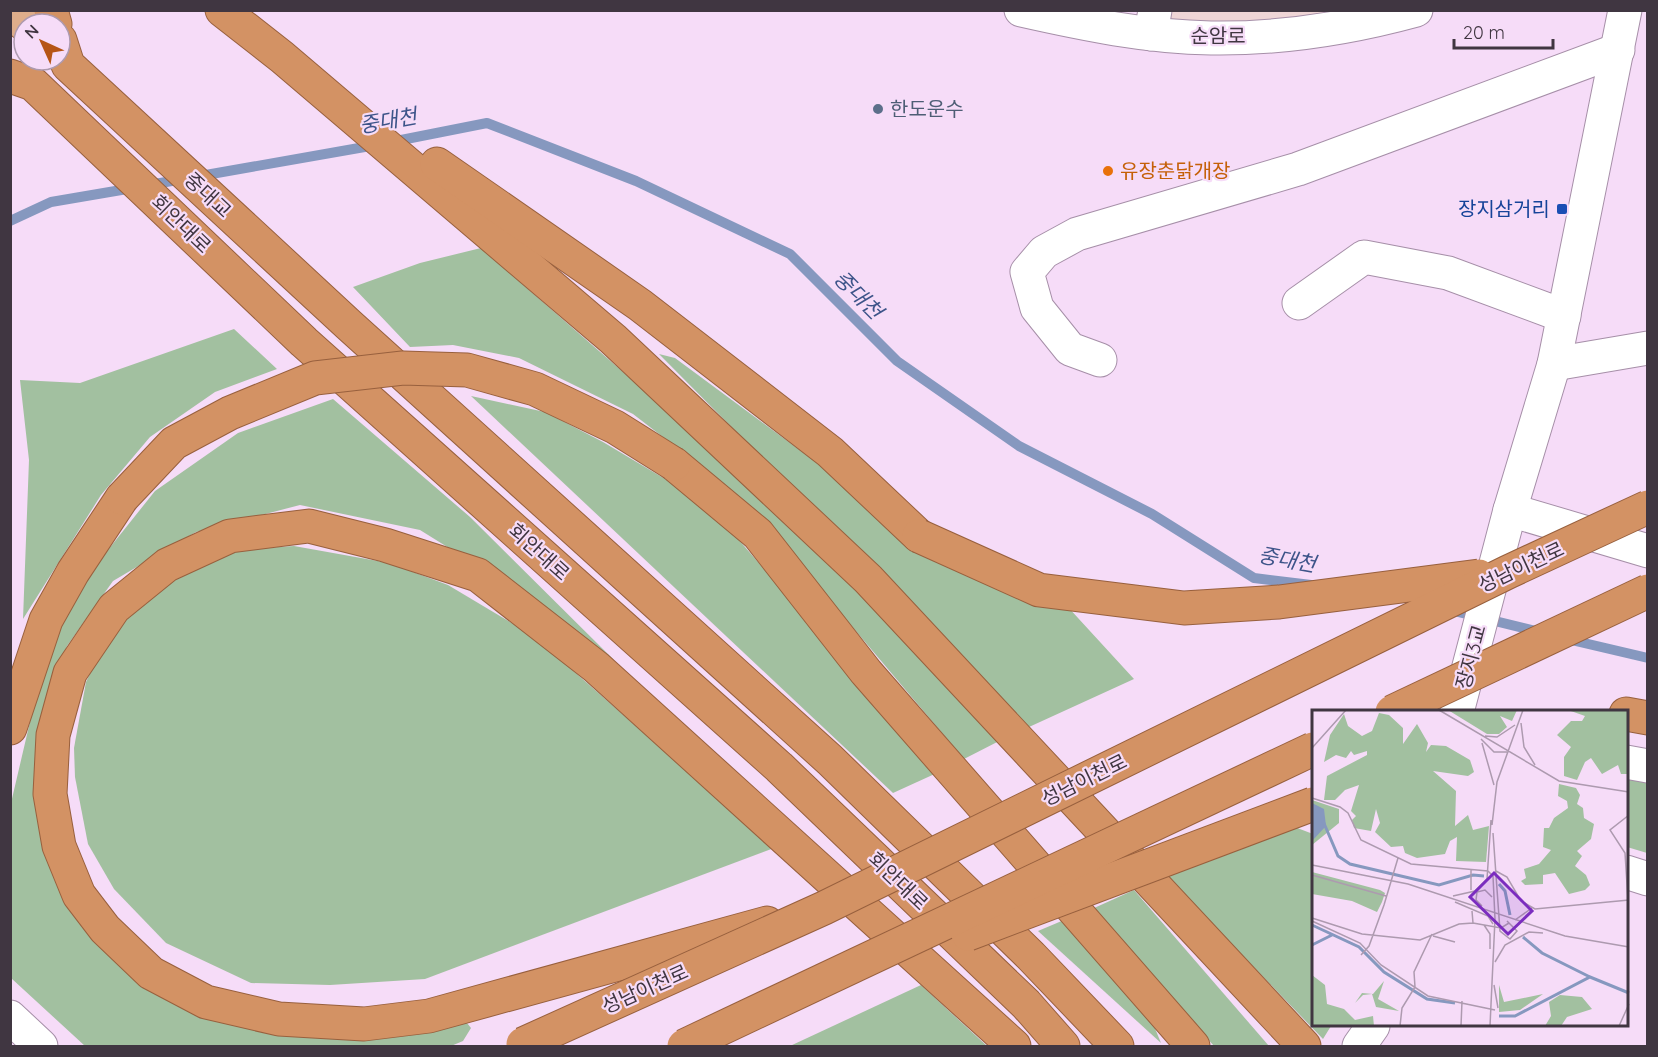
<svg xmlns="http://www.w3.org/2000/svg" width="1658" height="1057" font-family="Quicksand,'Noto Sans KR',sans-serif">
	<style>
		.commercial { fill: #efd5d6 }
		.green { fill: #a2c0a0 }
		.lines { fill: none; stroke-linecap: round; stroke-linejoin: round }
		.stream { stroke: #8698bf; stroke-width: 10 }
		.minor-casing { stroke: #a68fa8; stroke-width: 35 }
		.tertiary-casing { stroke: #a68fa8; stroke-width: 35 }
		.primary-casing { stroke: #98603e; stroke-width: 35 }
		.trunk-casing { stroke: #98603e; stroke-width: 35 }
		.minor { stroke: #fff; stroke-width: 33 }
		.tertiary { stroke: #fff; stroke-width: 33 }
		.primary { stroke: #dead8b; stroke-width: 33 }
		.trunk { stroke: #d39264; stroke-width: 33 }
		.trunk-bridge-casing { stroke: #98603e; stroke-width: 35; stroke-linecap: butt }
		.trunk-bridge { stroke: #d39264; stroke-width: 33 }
		.service-dot { fill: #5c6f8a; stroke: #f6dcf8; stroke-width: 2 }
		.food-dot { fill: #e8710a; stroke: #f6dcf8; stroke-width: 2 }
		.transit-dot { fill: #1a4fb4; stroke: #f6dcf8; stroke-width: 2 }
		.labels { text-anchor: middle; stroke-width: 4.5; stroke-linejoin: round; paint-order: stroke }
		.street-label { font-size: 20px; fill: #403641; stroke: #f6dcf8 }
		.service-label { font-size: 20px; fill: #4e5e75; stroke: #f6dcf8; text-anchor: start }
		.food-label { font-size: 20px; fill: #c56008; stroke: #f6dcf8; text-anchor: start }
		.transit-label { font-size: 20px; fill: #164399; stroke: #f6dcf8; text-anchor: end }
		.water-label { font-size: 21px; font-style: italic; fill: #3d5489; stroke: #f6dcf8 }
		.inset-river { fill: none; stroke: #8698bf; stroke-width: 3 }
		.inset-road { fill: none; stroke: #ad9aaf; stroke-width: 1.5 }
		.view { fill: #7b2cbf; fill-opacity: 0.15; stroke: #7b2cbf; stroke-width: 3 }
		.inset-edge { fill: none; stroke: #403641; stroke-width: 3 }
	</style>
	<rect width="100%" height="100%" fill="#f6dcf8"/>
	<path class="commercial" d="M 1155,11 L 1416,11 L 1151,34 Z"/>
	<g class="green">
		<path d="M 481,248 L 686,427 L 904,633 L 1005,738 L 964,759 L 811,578 L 698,464 L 633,414 L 519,358 L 453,345 L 410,347 L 353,287 L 420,263 Z"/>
		<path d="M 234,329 L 277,369 L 215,392 L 150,437 L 101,495 L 23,619 L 29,460 L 20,380 L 80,383 Z"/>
		<path d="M 659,354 L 675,358 L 919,538 L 1056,594 L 1134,679 L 1029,727 Z"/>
		<path d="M 471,396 L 545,412 L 603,442 L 692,495 L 732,532 L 939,772 L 893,793 Z"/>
		<path d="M 333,399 L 470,517 L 615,661 L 531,599 L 420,530 L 300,505 L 196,532 L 113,581 L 67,646 L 43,725 L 77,915 L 206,1015 L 463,1018 L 471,1028 L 463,1041 L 451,1046 L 85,1046 L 11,978 L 11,803 L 40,679 L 76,590 L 155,491 L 238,433 Z"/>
		<path d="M 294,546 L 389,563 L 448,585 L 535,637 L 774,848 L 425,979 L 330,985 L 251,983 L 166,943 L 114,889 L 88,844 L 75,777 L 74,748 L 86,682 L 108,636 L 158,590 L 227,550 Z"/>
		<path d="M 1626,776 L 1647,783 L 1647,853 L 1627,847 Z"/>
		<path d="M 1292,826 L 1313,834 L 1313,1026 L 1331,1026 L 1323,1039 L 1166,876 Z"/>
		<path d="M 1134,890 L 1269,1046 L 1214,1046 L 1092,909 Z"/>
		<path d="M 1064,920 L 1154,1026 L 1161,1043 L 1038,931 Z"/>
		<path d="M 921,985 L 987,1046 L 790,1046 Z"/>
	</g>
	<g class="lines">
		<g class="stream">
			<path d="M 391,142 L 487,123 L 636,181 L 790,254 L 897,361 L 1019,446 L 1152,514 L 1254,578 L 1311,585"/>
			<path d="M 149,185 L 376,145"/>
			<path d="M 10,221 L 51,202 L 133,188"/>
			<path d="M 1450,610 L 1540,632"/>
			<path d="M 1567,639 L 1648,658"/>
		</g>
		<g class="minor-casing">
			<g id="minor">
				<path d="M 1151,34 L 1155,10"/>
				<path d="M 1299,303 L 1364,257 L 1448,273 L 1564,316"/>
				<path d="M 1100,360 L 1070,349 L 1037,308 L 1027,272 L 1044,252 L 1077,234 L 1298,169 L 1618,50"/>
				<path d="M 1554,364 L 1648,348"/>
				<path d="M 1510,510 L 1648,551"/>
				<path d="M 1626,762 L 1648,766"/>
				<path d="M 1626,872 L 1648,879"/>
			</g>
		</g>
		<g class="tertiary-casing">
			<g id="tertiary">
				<path d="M 1021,10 C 1083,24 1147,37 1211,38 C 1280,39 1350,28 1416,10"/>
				<path d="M 1457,712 L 1510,510 L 1554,364 L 1625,10"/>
				<path d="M 10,1017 L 41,1046"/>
				<path d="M 1359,1046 L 1373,1026"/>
			</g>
		</g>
		<g class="primary-casing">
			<path id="primary" d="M 10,11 L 24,24"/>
		</g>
		<g class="trunk-casing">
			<g id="trunk">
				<path d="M 51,10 L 55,24"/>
				<path d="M 222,10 L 282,57 L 613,339 L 868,579 L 1304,1046"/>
				<path d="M 60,40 L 68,65 L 349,325 L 830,760 L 1031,956 L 1117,1046"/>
				<path d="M 10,76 L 33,84 L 304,342 L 779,767 L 1026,1004 L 1063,1046"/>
				<path d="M 437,164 L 640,305 L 830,452 L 919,536"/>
				<path d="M 674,464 L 758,534 L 866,672 L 1193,1046"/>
				<path d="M 1626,714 L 1648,718"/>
				<path d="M 10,728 L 46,620 L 73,572 L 122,498"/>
				<path d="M 767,923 L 429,1016 L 364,1024 L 279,1019 L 206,1002 L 151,973 L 105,929 L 79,895 L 59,846 L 50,794 L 53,735 L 70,673 L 114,608 L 167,565 L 230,536 L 309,526 L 385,545 L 478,575 L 596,667 L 1014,1046"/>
			</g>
		</g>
		<use href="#minor" class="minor"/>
		<use href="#tertiary" class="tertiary"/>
		<use href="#primary" class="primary"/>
		<use href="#trunk" class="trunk"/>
		<g class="trunk-bridge-casing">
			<g id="trunk-bridge">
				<path d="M 122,498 L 174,443 L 230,413 L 315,378 L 403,368 L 467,370 L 535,389 L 615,427 L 674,464"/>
				<path d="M 919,536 L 1039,590 L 1184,608 L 1279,602 L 1479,576"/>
				<path d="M 1392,712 L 1648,591"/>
				<path d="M 968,934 L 1313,804"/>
				<path d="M 523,1044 L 824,908 L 1508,572 L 1648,507"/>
				<path d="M 684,1046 L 1313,749"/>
			</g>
		</g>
		<use href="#trunk-bridge" class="trunk-bridge"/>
	</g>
	<circle class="service-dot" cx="878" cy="109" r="6"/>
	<circle class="food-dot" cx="1108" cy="171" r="6"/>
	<rect class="transit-dot" x="1556" y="203" width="12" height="12" rx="3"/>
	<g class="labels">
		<g class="street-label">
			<text x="1218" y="43">순암로</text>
			<text transform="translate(208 195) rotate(43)" y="7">중대교</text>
			<text transform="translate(181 224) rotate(44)" y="7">회안대로</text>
			<text transform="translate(539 552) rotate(42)" y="7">회안대로</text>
			<text transform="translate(1521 567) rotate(-25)" y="7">성남이천로</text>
			<text transform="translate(1471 657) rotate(-75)" y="7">장지3교</text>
			<text transform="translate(1084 780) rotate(-26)" y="7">성남이천로</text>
			<text transform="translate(898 881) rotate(44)" y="7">회안대로</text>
			<text transform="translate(645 989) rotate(-24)" y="7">성남이천로</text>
		</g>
		<g class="service-label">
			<text x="890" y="116">한도운수</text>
		</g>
		<g class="food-label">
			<text x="1120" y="178">유장춘닭개장</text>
		</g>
		<g class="transit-label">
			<text x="1550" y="216">장지삼거리</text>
		</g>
		<g class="water-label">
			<text transform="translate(388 121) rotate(-10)" y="7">중대천</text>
			<text transform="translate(858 295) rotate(45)" y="7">중대천</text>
			<text transform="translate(1287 560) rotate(10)" y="7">중대천</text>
		</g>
	</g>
	<g transform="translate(1312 710)">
		<rect width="316" height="316" fill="#f6dcf8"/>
		<path d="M 136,0 L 205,0 L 200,11 L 188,6 L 195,17 L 187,24 L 175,24 ZM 256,0 L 316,0 L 316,64 L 309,64 L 306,55 L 290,64 L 279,48 L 273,52 L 265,70 L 252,66 L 252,47 L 259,37 L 245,25 L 259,11 L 270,11 L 273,6 ZM 67,3 L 77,5 L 91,18 L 91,34 L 105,14 L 116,33 L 114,42 L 119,35 L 134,36 L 158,50 L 162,62 L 156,66 L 121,61 L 144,81 L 143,116 L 156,105 L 161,120 L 177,116 L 174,152 L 144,151 L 145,127 L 138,131 L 133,144 L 105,148 L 93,143 L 91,136 L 79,137 L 63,122 L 68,113 L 64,99 L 59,121 L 42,118 L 40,110 L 44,106 L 39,101 L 47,75 L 33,80 L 23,90 L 12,90 L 15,66 L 55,45 L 55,41 L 42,45 L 39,41 L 34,48 L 24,45 L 12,52 L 18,25 L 32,4 L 36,16 L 50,26 L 60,21 ZM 247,74 L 264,78 L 268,85 L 265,94 L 271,98 L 272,108 L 282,114 L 279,129 L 265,141 L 270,146 L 263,156 L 274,165 L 278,175 L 273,180 L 257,184 L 243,163 L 231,165 L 231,174 L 213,175 L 209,171 L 214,168 L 212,159 L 227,154 L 239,140 L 231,137 L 232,118 L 237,118 L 242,108 L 256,98 L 255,91 L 246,86 ZM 0,90 L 27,99 L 27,113 L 0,135 ZM 0,162 L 68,180 L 73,183 L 70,192 L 65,202 L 40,191 L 0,184 ZM 0,265 L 13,275 L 15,294 L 32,299 L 43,310 L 61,306 L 62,316 L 0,316 ZM 72,271 L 66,289 L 87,301 L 64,297 L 60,284 L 51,285 L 43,293 L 50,283 L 61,284 ZM 187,275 L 192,292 L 231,284 L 208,300 L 187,302 ZM 248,285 L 270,287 L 280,299 L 255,307 L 249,316 L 233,316 L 239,306 L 237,292 Z" fill="#a2c0a0"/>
		<path d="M 0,93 L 12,99 L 14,116 L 0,131 Z" fill="#8698bf"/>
		<path class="inset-river" d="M 11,111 L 26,146 L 38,154 L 127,175 L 161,165 L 172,166M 187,174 L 193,181 L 198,205M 0,215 L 47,237 L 72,262 L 115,289 L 143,293M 211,227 L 230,243 L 278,267M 0,235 L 20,225M 187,306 L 203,306 L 278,267 L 317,283"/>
		<path class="inset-road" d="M 127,0 L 247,71 L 317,82M 209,13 L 212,37 L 223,55M 173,26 L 185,27 L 203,15M 169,29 L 182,42 L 195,42M 170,33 L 182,75M 0,38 L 34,0M 0,88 L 28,97 L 36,103 L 49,130 L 99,154 L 176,161M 180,115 L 185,72 L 211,0M 181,123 L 188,221 L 198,229 L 205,221 L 195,211M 0,155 L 96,174 L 253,226 L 317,237M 159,159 L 159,180M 176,161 L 181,166 L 183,209 L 178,316M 184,161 L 195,167 L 209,191 L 223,199 L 317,190M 0,165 L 74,186M 141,186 L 163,181 L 175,169 L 179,110M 316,190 L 313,143 L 298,120 L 317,105M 143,192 L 176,206 L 181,214M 170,196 L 164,190 L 165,182 L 173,180 L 180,187M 0,208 L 50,224 L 108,230 L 147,214 L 161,213 L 160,201M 203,210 L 220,198M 0,211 L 48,233 L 69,255 L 116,286 L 183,300M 161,213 L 189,218 L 197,213M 172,215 L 178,224 L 178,239M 121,226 L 143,232M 49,245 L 57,236 L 72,195 L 86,148M 183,252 L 193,235 L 217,222 L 231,223M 182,275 L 186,298M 88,316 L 90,298 L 103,277 L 102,262 L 120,224M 149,316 L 150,291M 307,316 L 317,294"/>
		<path class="view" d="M 182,163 L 220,201 L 196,224 L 158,187 Z"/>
		<rect width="316" height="316" class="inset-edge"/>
	</g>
	<rect width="1658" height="1057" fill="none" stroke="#403641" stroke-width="24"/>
	<g transform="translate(42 42) rotate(315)"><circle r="28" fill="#f6dcf8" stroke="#ad9aaf" stroke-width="1.5"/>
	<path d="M0-4.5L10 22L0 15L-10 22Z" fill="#b65516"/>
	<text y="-9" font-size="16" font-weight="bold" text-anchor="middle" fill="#403641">N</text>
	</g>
	<path d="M1454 39v9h99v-9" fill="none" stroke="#403641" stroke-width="3"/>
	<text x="1463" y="39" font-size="18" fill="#403641" stroke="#f6dcf8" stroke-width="4.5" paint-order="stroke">20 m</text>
</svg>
